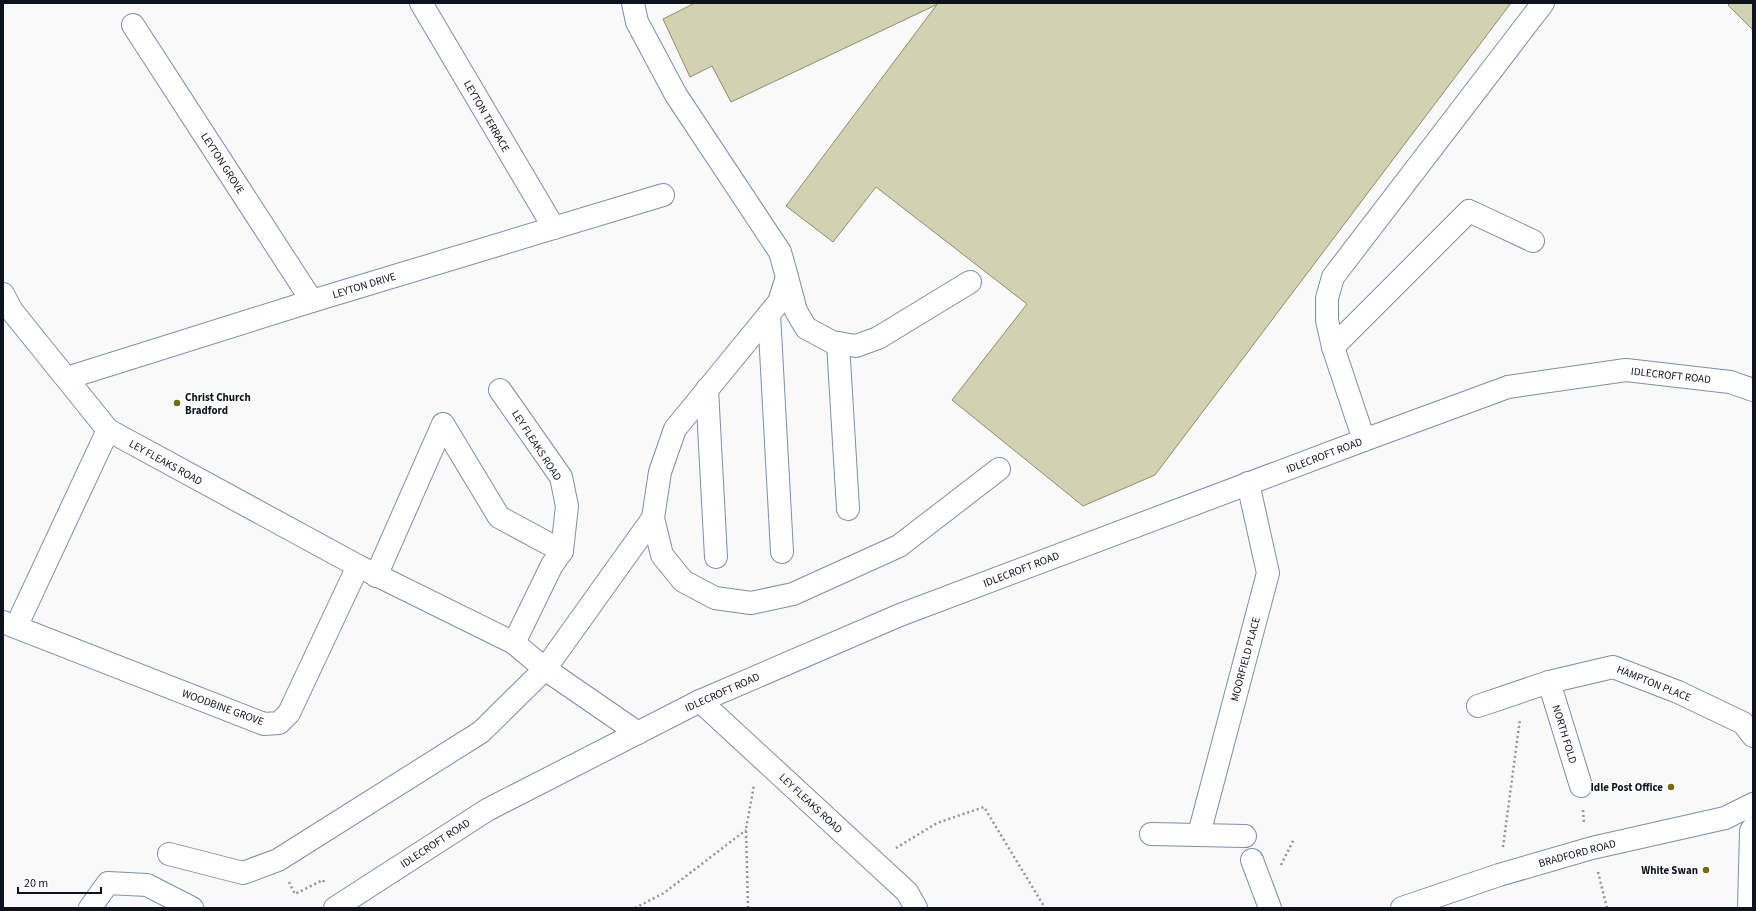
<svg xmlns="http://www.w3.org/2000/svg" width="1756" height="911" font-family="'Source Sans 3',sans-serif">
	<style>
		.building { fill: #d2d1b0; stroke: #8f8d6d }
		.lines { fill: none; stroke-linecap: round; stroke-linejoin: round }
		.minor-casing { stroke: #818caa; stroke-width: 24 }
		.path { stroke: #919398; stroke-width: 2.5; stroke-dasharray: 2 3; stroke-linecap: butt }
		.minor { stroke: #fff; stroke-width: 22 }
		.poi-dot { fill: #746d0b; stroke: #fff; stroke-width: 1.5 }
		.labels { text-anchor: middle; stroke-width: 3; stroke-linejoin: round; paint-order: stroke }
		.street-label { font-size: 11px; fill: #0e121d; stroke: #fff }
		.poi-label { font-size: 11px; font-weight: bold; fill: #0e121d; stroke: #fff; text-anchor: end }
	</style>
	<rect width="100%" height="100%" fill="#f9f9f9"/>
	<g class="building">
		<path d="M 695,3 L 938,3 L 938,4 L 731,102 L 712,66 L 690,77 L 663,19 Z"/>
		<path d="M 1511,3 L 1155,475 L 1083,506 L 952,400 L 1027,304 L 876,187 L 833,242 L 786,206 L 938,3 Z"/>
		<path d="M 1730,3 L 1753,3 L 1753,30 L 1728,5 Z"/>
	</g>
	<g class="lines">
		<g class="minor-casing">
			<g id="minor">
				<path d="M 421,3 L 554,228"/>
				<path d="M 633,3 L 637,22 L 676,95 L 780,252 L 787,277 L 779,302 L 675,429 L 660,472 L 653,518 L 662,555 L 683,581 L 715,598 L 751,603 L 793,594 L 899,546 L 999,469"/>
				<path d="M 133,25 L 312,301"/>
				<path d="M 787,277 L 796,311 L 806,328 L 832,342 L 856,346 L 878,338 L 970,282"/>
				<path d="M 3,294 L 12,311 L 108,430 L 358,566 L 514,643 L 545,669 L 638,733"/>
				<path d="M 769,314 L 782,552"/>
				<path d="M 838,343 L 848,509"/>
				<path d="M 1333,347 L 1469,211 L 1533,241"/>
				<path d="M 67,378 L 312,301 L 663,195"/>
				<path d="M 707,389 L 716,557"/>
				<path d="M 500,390 L 561,477 L 567,506 L 562,551"/>
				<path d="M 1364,440 L 1333,347 L 1327,320 L 1327,298 L 1333,277 L 1543,3"/>
				<path d="M 376,576 L 443,424 L 499,517 L 562,551 L 552,565 L 514,643"/>
				<path d="M 3,622 L 264,724 L 279,723 L 289,713 L 358,566"/>
				<path d="M 16,627 L 108,430"/>
				<path d="M 1549,682 L 1581,786"/>
				<path d="M 700,701 L 907,892 L 916,908"/>
				<path d="M 1478,706 L 1549,682 L 1613,667 L 1678,692 L 1743,723 L 1753,736"/>
				<path d="M 1151,834 L 1245,836"/>
				<path d="M 1199,834 L 1268,573 L 1248,483"/>
				<path d="M 169,854 L 243,873 L 278,860 L 481,732 L 545,669 L 653,518"/>
				<path d="M 1252,860 L 1270,908"/>
				<path d="M 90,908 L 108,883 L 147,885 L 192,908"/>
				<path d="M 335,908 L 487,810 L 700,701 L 900,615 L 1364,440 L 1508,387 L 1626,370 L 1730,382 L 1753,390"/>
				<path d="M 1402,908 L 1499,875 L 1592,848 L 1725,818 L 1753,804"/>
				<path d="M 1749,908 L 1751,831 L 1753,828"/>
			</g>
		</g>
		<g class="path">
			<path d="M 1583,810 L 1584,823"/>
			<path d="M 1503,847 L 1520,719"/>
			<path d="M 896,848 L 937,823 L 984,807 L 1045,908"/>
			<path d="M 1281,865 L 1294,839"/>
			<path d="M 1598,872 L 1607,908"/>
			<path d="M 289,882 L 295,894 L 323,880 L 325,884"/>
			<path d="M 635,908 L 664,893 L 746,830"/>
			<path d="M 748,908 L 746,829 L 754,785"/>
		</g>
		<use href="#minor" class="minor"/>
	</g>
	<g class="poi-dot">
		<circle cx="177" cy="403" r="4"/>
		<circle cx="1671" cy="787" r="4"/>
		<circle cx="1706" cy="870" r="4"/>
	</g>
	<g class="labels">
		<g class="street-label">
			<text transform="translate(487 116) rotate(60)" y="4">LEYTON TERRACE</text>
			<text transform="translate(223 163) rotate(57)" y="4">LEYTON GROVE</text>
			<text transform="translate(364 285) rotate(-17)" y="4">LEYTON DRIVE</text>
			<text transform="translate(1671 375) rotate(6)" y="4">IDLECROFT ROAD</text>
			<text transform="translate(537 445) rotate(57)" y="4">LEY FLEAKS ROAD</text>
			<text transform="translate(1324 455) rotate(-21)" y="4">IDLECROFT ROAD</text>
			<text transform="translate(166 462) rotate(29)" y="4">LEY FLEAKS ROAD</text>
			<text transform="translate(1021 569) rotate(-21)" y="4">IDLECROFT ROAD</text>
			<text transform="translate(1245 659) rotate(-75)" y="4">MOORFIELD PLACE</text>
			<text transform="translate(1654 683) rotate(22)" y="4">HAMPTON PLACE</text>
			<text transform="translate(722 692) rotate(-24)" y="4">IDLECROFT ROAD</text>
			<text transform="translate(223 707) rotate(20)" y="4">WOODBINE GROVE</text>
			<text transform="translate(1565 734) rotate(73)" y="4">NORTH FOLD</text>
			<text transform="translate(811 803) rotate(43)" y="4">LEY FLEAKS ROAD</text>
			<text transform="translate(435 843) rotate(-33)" y="4">IDLECROFT ROAD</text>
			<text transform="translate(1577 853) rotate(-15)" y="4">BRADFORD ROAD</text>
		</g>
		<g class="poi-label">
			<text x="185" y="401" text-anchor="start">Christ Church<tspan x="185" dy="13">Bradford</tspan></text>
			<text x="1663" y="791">Idle Post Office</text>
			<text x="1698" y="874">White Swan</text>
		</g>
	</g>
	<rect width="1756" height="911" fill="none" stroke="#0e121d" stroke-width="8"/>
	<path d="M18 887v6h83v-6" fill="none" stroke="#0e121d" stroke-width="2"/>
	<text x="24" y="887" font-size="12" fill="#0e121d" stroke="#ffffff" stroke-width="3" paint-order="stroke">20 m</text>
</svg>
